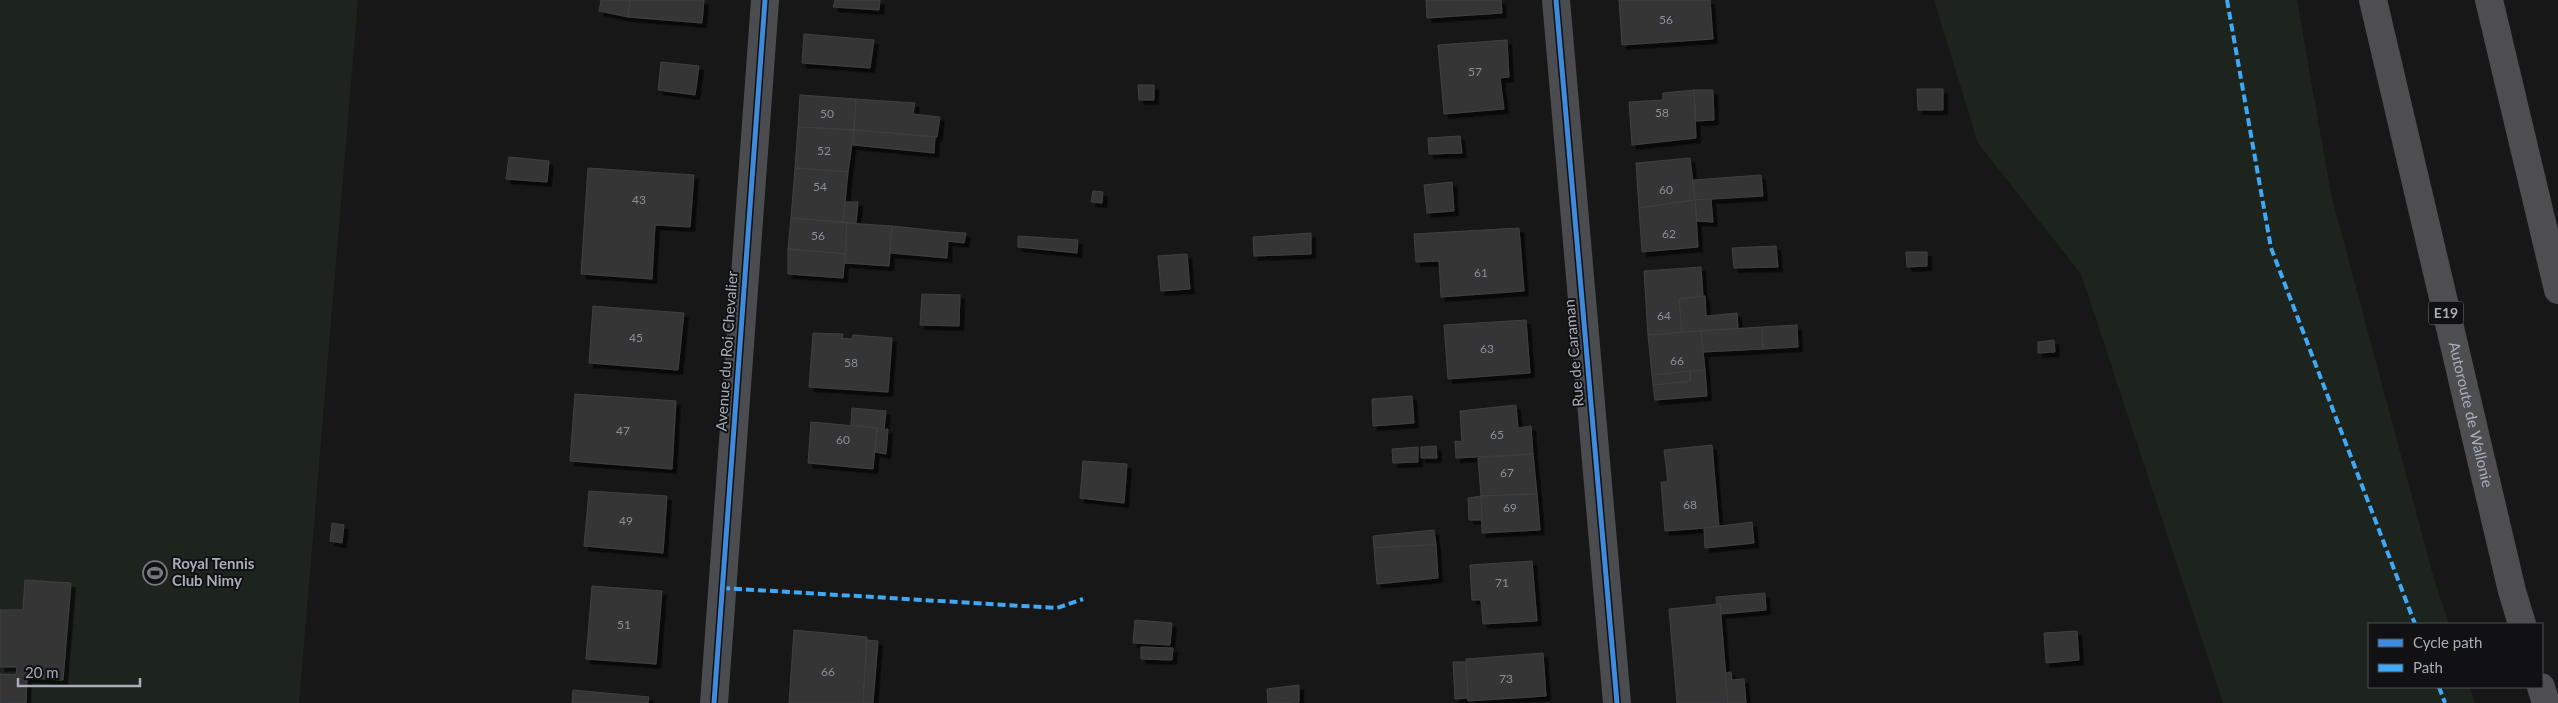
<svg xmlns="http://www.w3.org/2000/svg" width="2558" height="703" font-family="Lato,sans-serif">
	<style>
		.green { fill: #1d241e }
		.building { fill: #353536; stroke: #3f4043; filter: url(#shadow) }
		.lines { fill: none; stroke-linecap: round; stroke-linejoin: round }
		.minor { stroke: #4b4c50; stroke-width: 28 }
		.motorway { stroke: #4e4e51; stroke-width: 28 }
		.quiet { stroke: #3fa9f5; stroke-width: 4; stroke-dasharray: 8 4; stroke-linecap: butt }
		.cycleway-casing { stroke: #111113; stroke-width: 8 }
		.cycleway { stroke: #408adc; stroke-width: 5 }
		.labels { text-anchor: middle; stroke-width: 4; stroke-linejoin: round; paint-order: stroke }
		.number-label { font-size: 12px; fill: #8b8f98 }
		.shield { fill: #111113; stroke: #7b7e86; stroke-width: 1 }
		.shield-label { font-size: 14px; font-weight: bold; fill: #a8adb8 }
		.street-label { font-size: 15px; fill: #a8adb8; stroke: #111113 }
		.poi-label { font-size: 15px; font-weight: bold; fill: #a8adb8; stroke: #111113; text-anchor: start }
	</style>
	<defs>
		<filter id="shadow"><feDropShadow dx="4.5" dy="4.5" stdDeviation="0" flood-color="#0009"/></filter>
	</defs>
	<rect width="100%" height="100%" fill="#171717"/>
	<g class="green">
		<path d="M 0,0 L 358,0 L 299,703 L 0,703 Z"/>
		<path d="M 1934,0 L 2297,0 L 2331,194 L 2434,579 L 2449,624 L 2369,624 L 2369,687 L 2469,687 L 2475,703 L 2223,703 L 2081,274 L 1978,143 Z"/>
	</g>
	<g class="building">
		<path d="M 601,0 L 630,0 L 628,17 L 599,11 Z"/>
		<path d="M 630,0 L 704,0 L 702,23 L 628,17 Z"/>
		<path d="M 835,0 L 880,0 L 879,10 L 833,7 Z"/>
		<path d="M 1426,0 L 1501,0 L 1502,13 L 1427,18 Z"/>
		<path d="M 1619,0 L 1710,0 L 1713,39 L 1622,45 Z"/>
		<path d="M 804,34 L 874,40 L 870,68 L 802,63 Z"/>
		<path d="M 1507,40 L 1509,77 L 1500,78 L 1504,109 L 1444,114 L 1438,45 Z"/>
		<path d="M 661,62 L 699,66 L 695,95 L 658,90 Z"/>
		<path d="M 1138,85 L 1154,85 L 1154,100 L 1139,100 Z"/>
		<path d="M 1917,89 L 1943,89 L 1943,110 L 1918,110 Z"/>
		<path d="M 1694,90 L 1713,90 L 1714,120 L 1696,121 Z"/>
		<path d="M 1694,90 L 1696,138 L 1632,145 L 1629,102 L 1663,100 L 1663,93 Z"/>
		<path d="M 800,95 L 856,99 L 854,130 L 798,127 Z"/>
		<path d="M 856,99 L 915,103 L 913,114 L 940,117 L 937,137 L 854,130 Z"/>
		<path d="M 798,127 L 854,130 L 848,172 L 795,168 Z"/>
		<path d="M 854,130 L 935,137 L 934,153 L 853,145 Z"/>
		<path d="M 1460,136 L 1462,153 L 1429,154 L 1428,138 Z"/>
		<path d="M 509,157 L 549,161 L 547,182 L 506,179 Z"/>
		<path d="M 1690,158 L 1695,200 L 1639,208 L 1636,163 Z"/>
		<path d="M 588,168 L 694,175 L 690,227 L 655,225 L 652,279 L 581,274 Z"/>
		<path d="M 795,168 L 848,172 L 843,222 L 791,218 Z"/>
		<path d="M 1761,175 L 1763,196 L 1695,200 L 1693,180 Z"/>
		<path d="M 1452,182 L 1454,211 L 1427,213 L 1424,185 Z"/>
		<path d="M 1093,191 L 1103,192 L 1102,203 L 1091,202 Z"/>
		<path d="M 1711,199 L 1713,222 L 1697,221 L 1695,200 Z"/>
		<path d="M 1695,200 L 1698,247 L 1642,252 L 1639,208 Z"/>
		<path d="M 845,202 L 858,202 L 856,223 L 843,222 Z"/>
		<path d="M 791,218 L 847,223 L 845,254 L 788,249 Z"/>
		<path d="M 847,223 L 892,226 L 889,266 L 845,263 Z"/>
		<path d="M 892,226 L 949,232 L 966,233 L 964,243 L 948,241 L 947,258 L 890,253 Z"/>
		<path d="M 1519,228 L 1524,291 L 1441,297 L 1439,261 L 1416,262 L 1414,234 Z"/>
		<path d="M 1311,233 L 1311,254 L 1254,256 L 1253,237 Z"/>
		<path d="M 1018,236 L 1078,240 L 1077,253 L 1018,247 Z"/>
		<path d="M 1776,246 L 1778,267 L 1734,268 L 1732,248 Z"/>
		<path d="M 788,249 L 845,254 L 843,278 L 788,274 Z"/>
		<path d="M 1906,252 L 1927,252 L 1927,266 L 1907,267 Z"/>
		<path d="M 1187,254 L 1190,289 L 1161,291 L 1158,256 Z"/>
		<path d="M 1701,267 L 1703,297 L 1679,299 L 1682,332 L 1648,335 L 1644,271 Z"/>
		<path d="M 922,294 L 960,295 L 959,326 L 920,325 Z"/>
		<path d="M 1705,296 L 1706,316 L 1737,313 L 1738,328 L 1682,332 L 1679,299 Z"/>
		<path d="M 593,306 L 684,313 L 678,370 L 589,363 Z"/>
		<path d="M 1526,320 L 1530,373 L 1448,379 L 1444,325 Z"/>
		<path d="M 1797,325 L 1798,347 L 1763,349 L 1762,327 Z"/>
		<path d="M 1762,327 L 1763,349 L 1703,352 L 1701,331 Z"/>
		<path d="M 1701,331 L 1705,370 L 1652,375 L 1648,335 Z"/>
		<path d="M 813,333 L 843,334 L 842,338 L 852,339 L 853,335 L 892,338 L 888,392 L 809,387 Z"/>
		<path d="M 2054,340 L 2055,352 L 2038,353 L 2038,342 Z"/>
		<path d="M 1705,370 L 1707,396 L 1655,400 L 1653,385 L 1690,381 L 1690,371 Z"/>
		<path d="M 1690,371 L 1690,381 L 1653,385 L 1652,375 Z"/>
		<path d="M 575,394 L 676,401 L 672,469 L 570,461 Z"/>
		<path d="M 1412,396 L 1414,423 L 1373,426 L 1372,399 Z"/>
		<path d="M 1516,405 L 1518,428 L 1531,426 L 1533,454 L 1456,458 L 1455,441 L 1462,442 L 1460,411 Z"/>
		<path d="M 852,408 L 886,411 L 884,430 L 888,429 L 886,454 L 875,452 L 877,428 L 851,425 Z"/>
		<path d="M 811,422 L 877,428 L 873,469 L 808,463 Z"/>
		<path d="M 1712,445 L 1719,527 L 1665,531 L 1661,482 L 1668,482 L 1664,450 Z"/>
		<path d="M 1436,446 L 1437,458 L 1421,458 L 1421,447 Z"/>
		<path d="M 1418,447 L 1418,462 L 1393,463 L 1392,449 Z"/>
		<path d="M 1533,454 L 1537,494 L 1481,496 L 1478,458 Z"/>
		<path d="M 1083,461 L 1127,464 L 1124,503 L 1080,498 Z"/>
		<path d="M 589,491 L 667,496 L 663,553 L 584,546 Z"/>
		<path d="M 1537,494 L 1540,530 L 1482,533 L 1481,496 Z"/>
		<path d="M 1481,496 L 1482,520 L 1469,520 L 1468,498 Z"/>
		<path d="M 1752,522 L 1754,543 L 1705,548 L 1704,528 Z"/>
		<path d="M 332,523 L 344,525 L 342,543 L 330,541 Z"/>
		<path d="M 1434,530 L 1436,545 L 1374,548 L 1373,536 Z"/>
		<path d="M 1426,545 L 1436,545 L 1438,578 L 1377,584 L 1374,548 Z"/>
		<path d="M 1532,561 L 1537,621 L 1483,624 L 1481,600 L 1472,600 L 1470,565 Z"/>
		<path d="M 25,580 L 71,583 L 63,680 L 27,678 L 26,703 L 0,703 L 0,674 L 16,675 L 17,667 L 0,667 L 0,610 L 23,610 Z"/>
		<path d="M 592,586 L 662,591 L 656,664 L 586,659 Z"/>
		<path d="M 1765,593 L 1766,610 L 1721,614 L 1720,604 L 1717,605 L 1716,597 Z"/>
		<path d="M 1720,604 L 1728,703 L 1677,703 L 1669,609 Z"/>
		<path d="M 1135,620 L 1172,623 L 1170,645 L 1133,643 Z"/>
		<path d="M 794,630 L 867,637 L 863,703 L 789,703 Z"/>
		<path d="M 2077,631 L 2079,660 L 2046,663 L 2044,633 Z"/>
		<path d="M 867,640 L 878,641 L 873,703 L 863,703 Z"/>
		<path d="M 1141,647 L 1173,648 L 1172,660 L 1141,659 Z"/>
		<path d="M 1543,653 L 1546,696 L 1468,701 L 1466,659 Z"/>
		<path d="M 1453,662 L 1466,662 L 1468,698 L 1455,699 Z"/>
		<path d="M 1731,672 L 1732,680 L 1744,679 L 1746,703 L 1728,703 L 1725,673 Z"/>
		<path d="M 1299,685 L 1299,702 L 1268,703 L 1267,689 Z"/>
		<path d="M 573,690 L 649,697 L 648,703 L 572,703 Z"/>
	</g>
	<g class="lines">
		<g class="minor">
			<path d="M 1556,0 L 1617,703"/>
			<path d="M 714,703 L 765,0"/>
		</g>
		<g class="motorway">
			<path id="s1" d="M 2373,0 L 2512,591 L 2522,624"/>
			<path d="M 2489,0 L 2558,290"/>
			<path d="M 2541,687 L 2546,703"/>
		</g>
		<g class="quiet">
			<path d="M 2227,0 L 2271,248 L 2415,624"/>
			<path d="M 722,588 L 1057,608 L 1083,599"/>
			<path d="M 2439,687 L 2445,703"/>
		</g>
		<g class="cycleway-casing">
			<g id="cycleway">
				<path d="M 1556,0 L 1617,703"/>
				<path d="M 714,703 L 765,0"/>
			</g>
		</g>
		<use href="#cycleway" class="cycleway"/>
	</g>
	<defs>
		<g id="stadium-ring" transform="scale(1.25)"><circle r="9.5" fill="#111113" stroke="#757880" stroke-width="1.5"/><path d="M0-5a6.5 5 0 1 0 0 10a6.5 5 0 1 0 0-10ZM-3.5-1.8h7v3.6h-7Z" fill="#757880"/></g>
	</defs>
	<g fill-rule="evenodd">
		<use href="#stadium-ring" x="155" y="573"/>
	</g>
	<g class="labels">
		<g class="number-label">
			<text x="1666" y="24">56</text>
			<text x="1475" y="76">57</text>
			<text x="1662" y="117">58</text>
			<text x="827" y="118">50</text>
			<text x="824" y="155">52</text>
			<text x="820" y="191">54</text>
			<text x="1666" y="194">60</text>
			<text x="639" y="204">43</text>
			<text x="1669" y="238">62</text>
			<text x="818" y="240">56</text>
			<text x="1481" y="277">61</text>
			<text x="1664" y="320">64</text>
			<text x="636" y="342">45</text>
			<text x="1487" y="353">63</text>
			<text x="1677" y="365">66</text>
			<text x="851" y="367">58</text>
			<text x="623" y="435">47</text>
			<text x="1497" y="439">65</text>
			<text x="843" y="444">60</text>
			<text x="1507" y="477">67</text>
			<text x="1690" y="509">68</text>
			<text x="1510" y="512">69</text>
			<text x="626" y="525">49</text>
			<text x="1502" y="587">71</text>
			<text x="624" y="629">51</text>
			<text x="828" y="676">66</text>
			<text x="1506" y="683">73</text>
		</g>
		<rect class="shield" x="2428.5" y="301.5" width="35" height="23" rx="4"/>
		<g class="shield-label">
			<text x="2446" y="318">E19</text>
		</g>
		<g class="street-label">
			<text transform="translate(727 351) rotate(-86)" y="5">Avenue du Roi Chevalier</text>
			<text transform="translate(1574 353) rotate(-95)" y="5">Rue de Caraman</text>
			<text dy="5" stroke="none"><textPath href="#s1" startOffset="426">Autoroute de Wallonie</textPath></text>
		</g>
		<g class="poi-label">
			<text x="172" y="569">Royal Tennis<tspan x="172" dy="17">Club Nimy</tspan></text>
		</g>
	</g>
	<rect x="2368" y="623" width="175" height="65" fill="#111113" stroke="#4d4f55"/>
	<rect x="2378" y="639" width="25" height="8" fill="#408adc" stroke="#4d4f55"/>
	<text x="2413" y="648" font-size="15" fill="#a8adb8">Cycle path</text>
	<rect x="2378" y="664" width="25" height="8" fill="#3fa9f5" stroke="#4d4f55"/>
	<text x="2413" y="673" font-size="15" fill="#a8adb8">Path</text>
	<path d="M18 678v8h122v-8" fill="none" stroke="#a8adb8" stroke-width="2.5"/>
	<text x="25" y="678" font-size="15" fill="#a8adb8" stroke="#111113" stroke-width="4" paint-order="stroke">20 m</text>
</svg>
